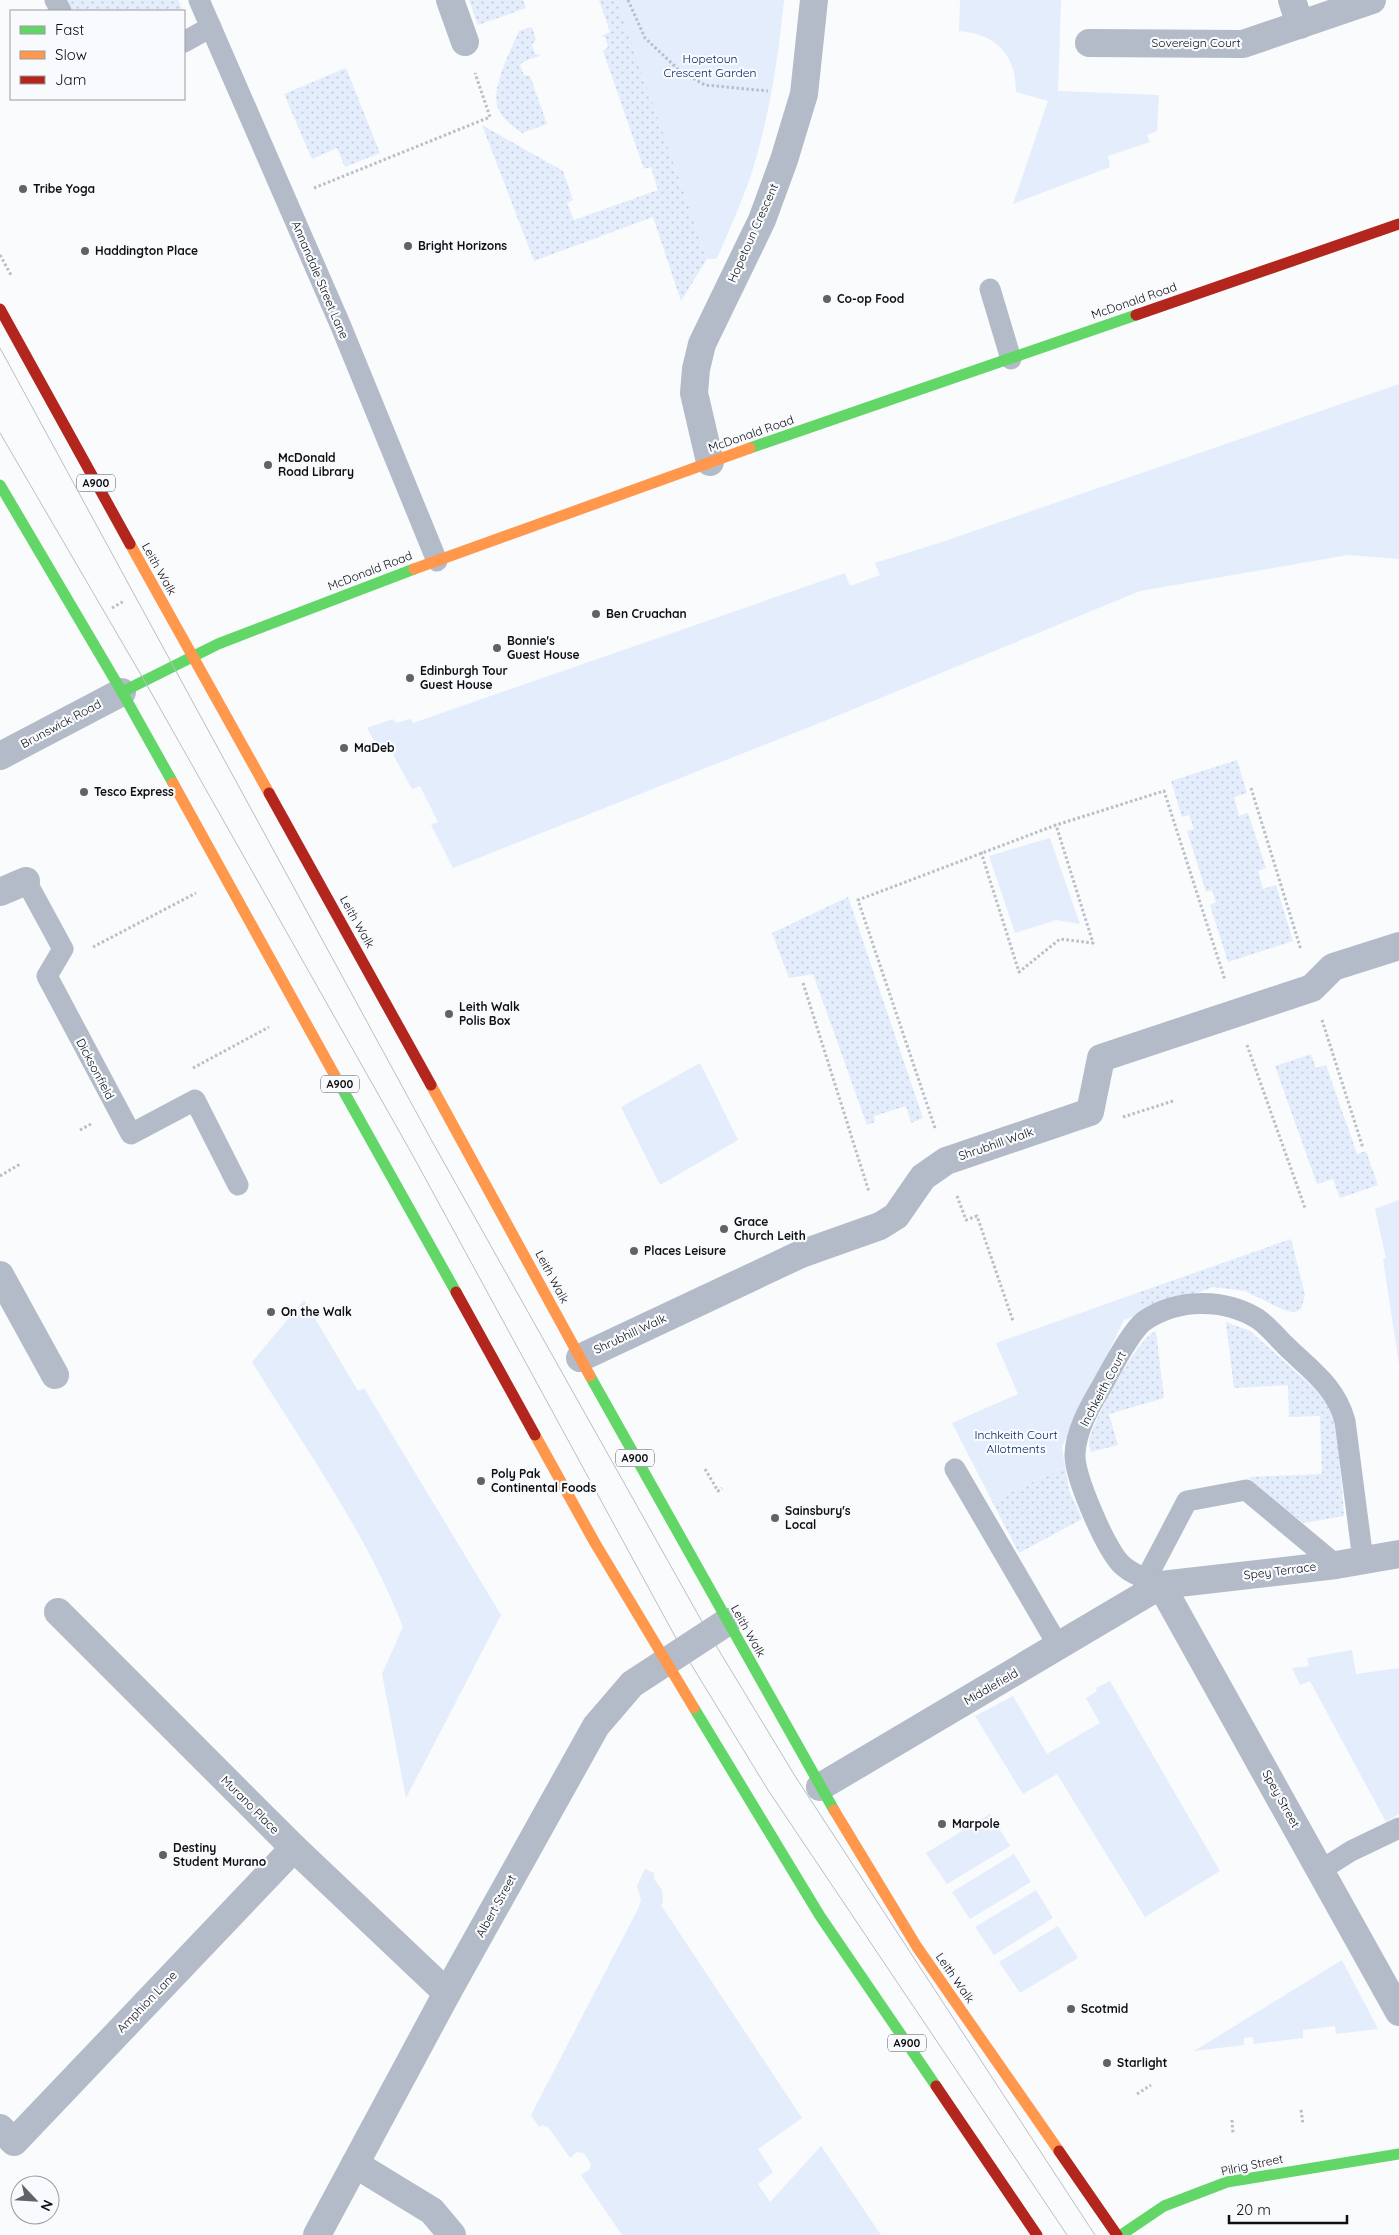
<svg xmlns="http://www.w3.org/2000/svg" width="1399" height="2235" font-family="Quicksand,sans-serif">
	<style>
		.grass { fill: url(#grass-dots) }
		.garden { fill: #e4edfc }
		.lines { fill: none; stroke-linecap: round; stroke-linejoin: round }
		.path { stroke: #b9bfc6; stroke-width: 3; stroke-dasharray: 2.5 2.5; stroke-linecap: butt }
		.lane { stroke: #b3bbc8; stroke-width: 21 }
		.street { stroke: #b3bbc8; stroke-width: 28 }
		.fast { stroke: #63d668; stroke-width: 11 }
		.slow { stroke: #ff974d; stroke-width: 11 }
		.jam { stroke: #b3261e; stroke-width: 11 }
		.tram { stroke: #b9bfc4; stroke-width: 1 }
		.poi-dot { fill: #606265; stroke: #f8fafe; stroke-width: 2 }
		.labels { text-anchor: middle; stroke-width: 4.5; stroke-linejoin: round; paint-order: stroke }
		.shield { fill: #f8fafe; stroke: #54565a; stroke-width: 1 }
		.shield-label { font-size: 11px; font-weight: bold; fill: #0e0f13 }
		.street-label { font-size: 12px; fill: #0e0f13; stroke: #f8fafe }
		.park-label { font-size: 12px; fill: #032867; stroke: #f8fafe }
		.poi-label { font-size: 12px; font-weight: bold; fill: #0e0f13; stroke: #f8fafe; text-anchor: start }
	</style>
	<defs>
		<pattern id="grass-dots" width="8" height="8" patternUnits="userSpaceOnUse" patternTransform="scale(1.25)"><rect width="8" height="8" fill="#e4edfc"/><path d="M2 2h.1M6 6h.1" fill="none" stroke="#c2cad7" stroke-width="1.8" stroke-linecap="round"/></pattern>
	</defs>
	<rect width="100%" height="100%" fill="#f9fbfd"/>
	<g class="grass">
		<path d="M 64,0 L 178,0 L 183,11 L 71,11 Z"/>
		<path d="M 469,0 L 523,0 L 526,8 L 478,25 Z"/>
		<path d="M 599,0 L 617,0 L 707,259 L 681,301 L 653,217 L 534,261 L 482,125 L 563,171 L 573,200 L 567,203 L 574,220 L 658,190 L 651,167 L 644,169 L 603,51 L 608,47 L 605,37 L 601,36 L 610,32 Z"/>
		<path d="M 532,27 L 536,40 L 532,44 L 535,54 L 541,55 L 523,62 L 520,65 L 524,75 L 530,76 L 547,124 L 522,133 C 513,126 502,119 498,108 C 490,89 511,50 519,31 Z"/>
		<path d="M 346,68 L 380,153 L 345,167 L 337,148 L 312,159 L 284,94 Z"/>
		<path d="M 1237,760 L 1247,793 L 1234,797 L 1239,816 L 1248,813 L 1266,868 L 1258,871 L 1263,889 L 1276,885 L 1293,941 L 1228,962 L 1210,905 L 1216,902 L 1212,890 L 1206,892 L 1187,831 L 1194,829 L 1189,815 L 1182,817 L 1171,781 Z"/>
		<path d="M 848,897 L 923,1118 L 911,1123 L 906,1106 L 874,1116 L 875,1122 L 867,1125 L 813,974 L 789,978 L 772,933 Z"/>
		<path d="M 1311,1054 L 1316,1068 L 1326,1065 L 1357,1154 L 1366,1151 L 1378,1185 L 1340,1198 L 1333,1179 L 1317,1184 L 1275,1066 Z"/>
		<path d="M 1291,1239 L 1305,1295 L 1301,1309 L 1295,1312 L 1286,1311 L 1245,1291 L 1213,1287 L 1144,1313 L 1137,1293 Z"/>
		<path d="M 1226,1322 L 1250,1331 L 1331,1403 L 1337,1420 L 1344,1516 L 1304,1523 L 1252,1485 L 1249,1477 L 1322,1474 L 1320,1416 L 1289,1417 L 1288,1385 L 1234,1388 Z"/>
		<path d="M 1156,1331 L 1164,1398 L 1109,1414 L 1118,1445 L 1091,1452 C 1090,1449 1089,1445 1089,1441 C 1094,1419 1136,1339 1156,1331 Z"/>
		<path d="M 1065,1467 L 1069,1490 L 1082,1519 L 1019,1553 L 992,1501 Z"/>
	</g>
	<g class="garden">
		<path d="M 617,0 L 784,0 C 778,60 769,120 750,178 C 741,204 729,230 718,256 L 715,259 L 707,259 Z"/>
		<path d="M 960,0 L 1061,0 L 1058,91 L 1159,95 L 1157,131 L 1147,135 L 1150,142 L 1108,156 L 1110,167 L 1013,204 L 1048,101 L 1016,92 C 1016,54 996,34 959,31 Z"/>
		<path d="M 1399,384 L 1399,559 L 1348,555 L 1140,591 L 827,720 L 453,868 L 431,825 L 438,822 L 420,786 L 412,789 L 390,749 L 377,746 L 367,728 L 393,719 L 396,723 L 411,719 L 413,723 L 845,573 L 850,586 L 880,575 L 875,563 L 942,542 Z"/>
		<path d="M 1050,838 L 1080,924 L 1056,920 L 1015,933 L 989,856 Z"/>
		<path d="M 700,1063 L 738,1140 L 660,1185 L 621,1107 Z"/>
		<path d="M 1399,1200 L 1399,1365 L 1383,1259 L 1386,1258 L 1375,1209 Z"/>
		<path d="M 1137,1293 L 1144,1313 L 1124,1320 L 1062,1447 L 1065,1467 L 992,1501 L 952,1423 L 1018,1394 L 996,1343 Z"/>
		<path d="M 304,1300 L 358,1391 L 364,1388 L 501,1615 L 406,1798 L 382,1674 L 403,1627 C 366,1532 305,1448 252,1362 Z"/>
		<path d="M 1352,1650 L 1356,1674 L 1399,1668 L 1399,1814 L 1386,1822 L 1310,1681 L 1300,1685 L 1292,1668 L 1309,1666 L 1307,1658 Z"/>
		<path d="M 1110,1681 L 1220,1871 L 1145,1917 L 1057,1774 L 1023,1794 L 975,1716 L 1013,1696 L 1047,1754 L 1100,1723 L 1086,1698 L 1097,1691 L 1096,1688 Z"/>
		<path d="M 990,1814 L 1010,1846 L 947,1884 L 926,1853 Z"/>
		<path d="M 1014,1854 L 1031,1882 L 970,1919 L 952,1892 Z"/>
		<path d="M 645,1869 L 654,1873 L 654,1879 L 662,1890 L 663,1902 L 661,1905 L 802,2118 L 758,2149 L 773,2172 L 758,2184 L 770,2202 L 821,2146 L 881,2235 L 622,2235 L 581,2175 L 590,2169 L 591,2164 L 584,2153 L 577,2152 L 570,2158 L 548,2127 L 542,2125 L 539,2127 L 531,2115 L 639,1907 L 641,1899 L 637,1886 Z"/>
		<path d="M 1036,1890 L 1053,1918 L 994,1955 L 975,1927 Z"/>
		<path d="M 1058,1926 L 1078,1958 L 1020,1993 L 999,1962 Z"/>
		<path d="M 1342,1960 L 1378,2029 L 1336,2034 L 1335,2026 L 1303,2030 L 1303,2038 L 1254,2044 L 1253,2037 L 1244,2038 L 1244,2045 L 1194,2051 Z"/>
	</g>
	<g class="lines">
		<g class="path">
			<path d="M 628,0 L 645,38 L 680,71 L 705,85 L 768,91"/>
			<path d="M 314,188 L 490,117 L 475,73"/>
			<path d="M 0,255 L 11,275"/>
			<path d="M 112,608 L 124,601"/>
			<path d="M 1251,788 L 1301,950"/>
			<path d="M 981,852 L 1019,972 L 1060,939 L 1093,943 L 1056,825"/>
			<path d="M 93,947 L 196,893"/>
			<path d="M 803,983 L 869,1192"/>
			<path d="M 1322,1020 L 1363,1148"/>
			<path d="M 1247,1045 L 1305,1208"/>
			<path d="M 193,1068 L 269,1027"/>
			<path d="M 1123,1117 L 1173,1101"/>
			<path d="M 935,1128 L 858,900 L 1056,825 L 1164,791 L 1225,980"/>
			<path d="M 80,1130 L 91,1124"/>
			<path d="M 0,1176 L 20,1164"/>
			<path d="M 957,1196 L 966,1220 L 977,1216 L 1013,1321"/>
			<path d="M 705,1469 L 718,1491 L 722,1488"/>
			<path d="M 1137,2094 L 1151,2085"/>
			<path d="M 1301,2110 L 1303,2124"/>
			<path d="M 1232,2120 L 1233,2134"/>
		</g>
		<g class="lane">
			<path d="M 55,0 L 61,11"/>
			<path d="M 199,0 L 340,324 L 437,561"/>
			<path d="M 184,42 L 211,27"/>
			<path d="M 990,289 L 1011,359"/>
			<path d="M 26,881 L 63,949 L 47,976 L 131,1134 L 195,1100 L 238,1185"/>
			<path d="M 955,1469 L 1059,1647"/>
			<path d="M 1146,1579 L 1187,1501 L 1246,1490 L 1336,1565"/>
			<path d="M 1161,1585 C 1148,1580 1131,1574 1121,1564 C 1105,1547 1074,1476 1075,1454 C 1076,1429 1091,1405 1103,1384 C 1111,1369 1131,1331 1144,1321 C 1178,1298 1224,1298 1258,1319 C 1268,1326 1277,1337 1285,1345 C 1310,1370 1335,1385 1345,1421 L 1363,1560"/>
			<path d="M 1321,1870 L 1351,1851 L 1399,1828"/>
		</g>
		<g class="street">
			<path d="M 450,0 L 465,42"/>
			<path d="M 1292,0 L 1300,25"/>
			<path d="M 1089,43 L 1243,44 L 1372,0"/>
			<path d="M 710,462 L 694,393 L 696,369 L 702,344 L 762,220 L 784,160 L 804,94 L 814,0"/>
			<path d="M 0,756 L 122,692"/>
			<path d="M 0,892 L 26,881"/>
			<path d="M 0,1275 L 55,1375"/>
			<path d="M 580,1358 L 801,1254 L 880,1226 L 896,1216 L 923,1177 L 946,1161 L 1090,1112 L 1101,1058 L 1312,988 L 1333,967 L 1399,946"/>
			<path d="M 1161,1585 L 1399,2012"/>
			<path d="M 58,1612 L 294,1848 L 447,1993"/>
			<path d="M 820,1787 L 1161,1585 L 1336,1565 L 1399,1554"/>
			<path d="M 0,2128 L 14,2142 L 294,1848"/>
			<path d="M 355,2164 L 432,2211 L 452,2235"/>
			<path d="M 317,2235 L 447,1993 L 596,1726 L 632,1684 L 727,1622"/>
		</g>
		<g class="fast">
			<path d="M 750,448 L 1136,315"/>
			<path d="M 0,485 L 122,692 L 173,783"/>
			<path d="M 122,692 L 218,644 L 414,569"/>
			<path d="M 339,1083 L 456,1292"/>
			<path d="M 590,1376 L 834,1810"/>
			<path d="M 694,1708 L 820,1916 L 936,2086"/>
			<path d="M 1121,2235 L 1164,2206 L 1227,2182 L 1399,2154"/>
		</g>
		<g class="slow">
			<path d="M 130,544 L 269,793"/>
			<path d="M 414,569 L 750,448"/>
			<path d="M 173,783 L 339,1083"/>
			<path d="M 431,1085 L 590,1376"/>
			<path d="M 535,1435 L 595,1543 L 694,1708"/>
			<path d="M 834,1810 L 917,1947 L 1059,2151"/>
		</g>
		<g class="jam">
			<path d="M 0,309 L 130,544"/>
			<path d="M 1136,315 L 1399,224"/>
			<path d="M 269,793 L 431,1085"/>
			<path d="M 456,1292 L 535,1435"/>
			<path d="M 936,2086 L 1037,2235"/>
			<path d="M 1059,2151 L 1117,2235"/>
		</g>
		<g class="tram">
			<path d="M 0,348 L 433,1143 L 709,1634 L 795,1776 L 1095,2235"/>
			<path d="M 0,433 L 144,680 L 412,1154 L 683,1651 L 768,1790 L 1067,2235"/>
		</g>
	</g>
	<g class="poi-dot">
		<circle cx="23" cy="189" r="5"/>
		<circle cx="408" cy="246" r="5"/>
		<circle cx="85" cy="251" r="5"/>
		<circle cx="827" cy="299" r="5"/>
		<circle cx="268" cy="465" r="5"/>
		<circle cx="596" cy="614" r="5"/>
		<circle cx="497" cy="648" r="5"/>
		<circle cx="410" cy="678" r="5"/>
		<circle cx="344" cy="748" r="5"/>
		<circle cx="84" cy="792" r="5"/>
		<circle cx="449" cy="1014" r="5"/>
		<circle cx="724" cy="1229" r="5"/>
		<circle cx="634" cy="1251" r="5"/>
		<circle cx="271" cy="1312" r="5"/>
		<circle cx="481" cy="1481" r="5"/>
		<circle cx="775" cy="1518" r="5"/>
		<circle cx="942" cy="1824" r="5"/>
		<circle cx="163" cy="1855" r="5"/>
		<circle cx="1071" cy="2009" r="5"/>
		<circle cx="1107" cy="2063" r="5"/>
	</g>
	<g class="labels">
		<g class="shield">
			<rect x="77" y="474.5" width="38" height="17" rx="4"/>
			<rect x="321" y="1075.5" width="38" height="17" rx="4"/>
			<rect x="616" y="1449.5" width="38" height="17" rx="4"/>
			<rect x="888" y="2034.5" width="38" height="17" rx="4"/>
		</g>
		<g class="shield-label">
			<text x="96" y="487">A900</text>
			<text x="340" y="1088">A900</text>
			<text x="635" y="1462">A900</text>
			<text x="907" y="2047">A900</text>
		</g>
		<g class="street-label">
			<text x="1196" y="47">Sovereign Court</text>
			<text transform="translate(753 233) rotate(-66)" y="4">Hopetoun Crescent</text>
			<text transform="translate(320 280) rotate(67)" y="4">Annandale Street Lane</text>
			<text transform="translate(1134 301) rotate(-19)" y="4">McDonald Road</text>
			<text transform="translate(751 434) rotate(-19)" y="4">McDonald Road</text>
			<text transform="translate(159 569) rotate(61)" y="4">Leith Walk</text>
			<text transform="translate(370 571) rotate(-21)" y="4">McDonald Road</text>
			<text transform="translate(61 724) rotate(-28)" y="4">Brunswick Road</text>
			<text transform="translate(357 922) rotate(61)" y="4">Leith Walk</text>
			<text transform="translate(95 1069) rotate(62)" y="4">Dicksonfield</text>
			<text transform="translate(996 1144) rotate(-19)" y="4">Shrubhill Walk</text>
			<text transform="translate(552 1277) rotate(62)" y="4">Leith Walk</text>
			<text transform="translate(630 1334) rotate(-25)" y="4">Shrubhill Walk</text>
			<text transform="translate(1103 1389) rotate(-62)" y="4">Inchkeith Court</text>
			<text transform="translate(1280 1571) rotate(-7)" y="4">Spey Terrace</text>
			<text transform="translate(748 1631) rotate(61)" y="4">Leith Walk</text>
			<text transform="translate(991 1687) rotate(-30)" y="4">Middlefield</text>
			<text transform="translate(1281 1799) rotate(61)" y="4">Spey Street</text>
			<text transform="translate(250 1805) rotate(45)" y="4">Murano Place</text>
			<text transform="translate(496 1906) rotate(-61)" y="4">Albert Street</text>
			<text transform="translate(955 1978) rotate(55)" y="4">Leith Walk</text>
			<text transform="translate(147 2002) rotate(-46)" y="4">Amphion Lane</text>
			<text transform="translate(1252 2165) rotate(-12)" y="4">Pilrig Street</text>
		</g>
		<g class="park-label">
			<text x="710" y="63">Hopetoun<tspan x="710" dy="14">Crescent Garden</tspan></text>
			<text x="1016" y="1439">Inchkeith Court<tspan x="1016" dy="14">Allotments</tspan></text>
		</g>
		<g class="poi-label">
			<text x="33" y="193">Tribe Yoga</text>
			<text x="418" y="250">Bright Horizons</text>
			<text x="95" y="255">Haddington Place</text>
			<text x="837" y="303">Co-op Food</text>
			<text x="278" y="462">McDonald<tspan x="278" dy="14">Road Library</tspan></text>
			<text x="606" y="618">Ben Cruachan</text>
			<text x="507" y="645">Bonnie's<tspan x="507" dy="14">Guest House</tspan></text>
			<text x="420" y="675">Edinburgh Tour<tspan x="420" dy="14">Guest House</tspan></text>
			<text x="354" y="752">MaDeb</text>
			<text x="94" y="796">Tesco Express</text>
			<text x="459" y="1011">Leith Walk<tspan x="459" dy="14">Polis Box</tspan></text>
			<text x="734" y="1226">Grace<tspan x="734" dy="14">Church Leith</tspan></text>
			<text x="644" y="1255">Places Leisure</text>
			<text x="281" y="1316">On the Walk</text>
			<text x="491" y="1478">Poly Pak<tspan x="491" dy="14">Continental Foods</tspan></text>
			<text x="785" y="1515">Sainsbury's<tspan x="785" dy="14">Local</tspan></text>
			<text x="952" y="1828">Marpole</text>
			<text x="173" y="1852">Destiny<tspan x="173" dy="14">Student Murano</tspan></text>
			<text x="1081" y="2013">Scotmid</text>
			<text x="1117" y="2067">Starlight</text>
		</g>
	</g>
	<rect x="10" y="10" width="175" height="90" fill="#f8fafe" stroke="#9a9ca0"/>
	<rect x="20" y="26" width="25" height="8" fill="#63d668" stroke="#9a9ca0"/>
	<text x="55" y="35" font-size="15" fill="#0e0f13">Fast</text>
	<rect x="20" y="51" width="25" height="8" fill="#ff974d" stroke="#9a9ca0"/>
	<text x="55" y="60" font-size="15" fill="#0e0f13">Slow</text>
	<rect x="20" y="76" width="25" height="8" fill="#b3261e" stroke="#9a9ca0"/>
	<text x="55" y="85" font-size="15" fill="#0e0f13">Jam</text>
	<g transform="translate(35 2200) rotate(115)"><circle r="24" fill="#f8fafe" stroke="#9a9ca0"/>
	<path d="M0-4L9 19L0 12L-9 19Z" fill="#606265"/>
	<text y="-8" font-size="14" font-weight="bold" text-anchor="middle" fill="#0e0f13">N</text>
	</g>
	<path d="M1229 2215v8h118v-8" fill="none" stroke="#0e0f13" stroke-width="2.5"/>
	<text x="1236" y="2215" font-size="15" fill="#0e0f13" stroke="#f8fafe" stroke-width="4" paint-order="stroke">20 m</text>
</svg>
